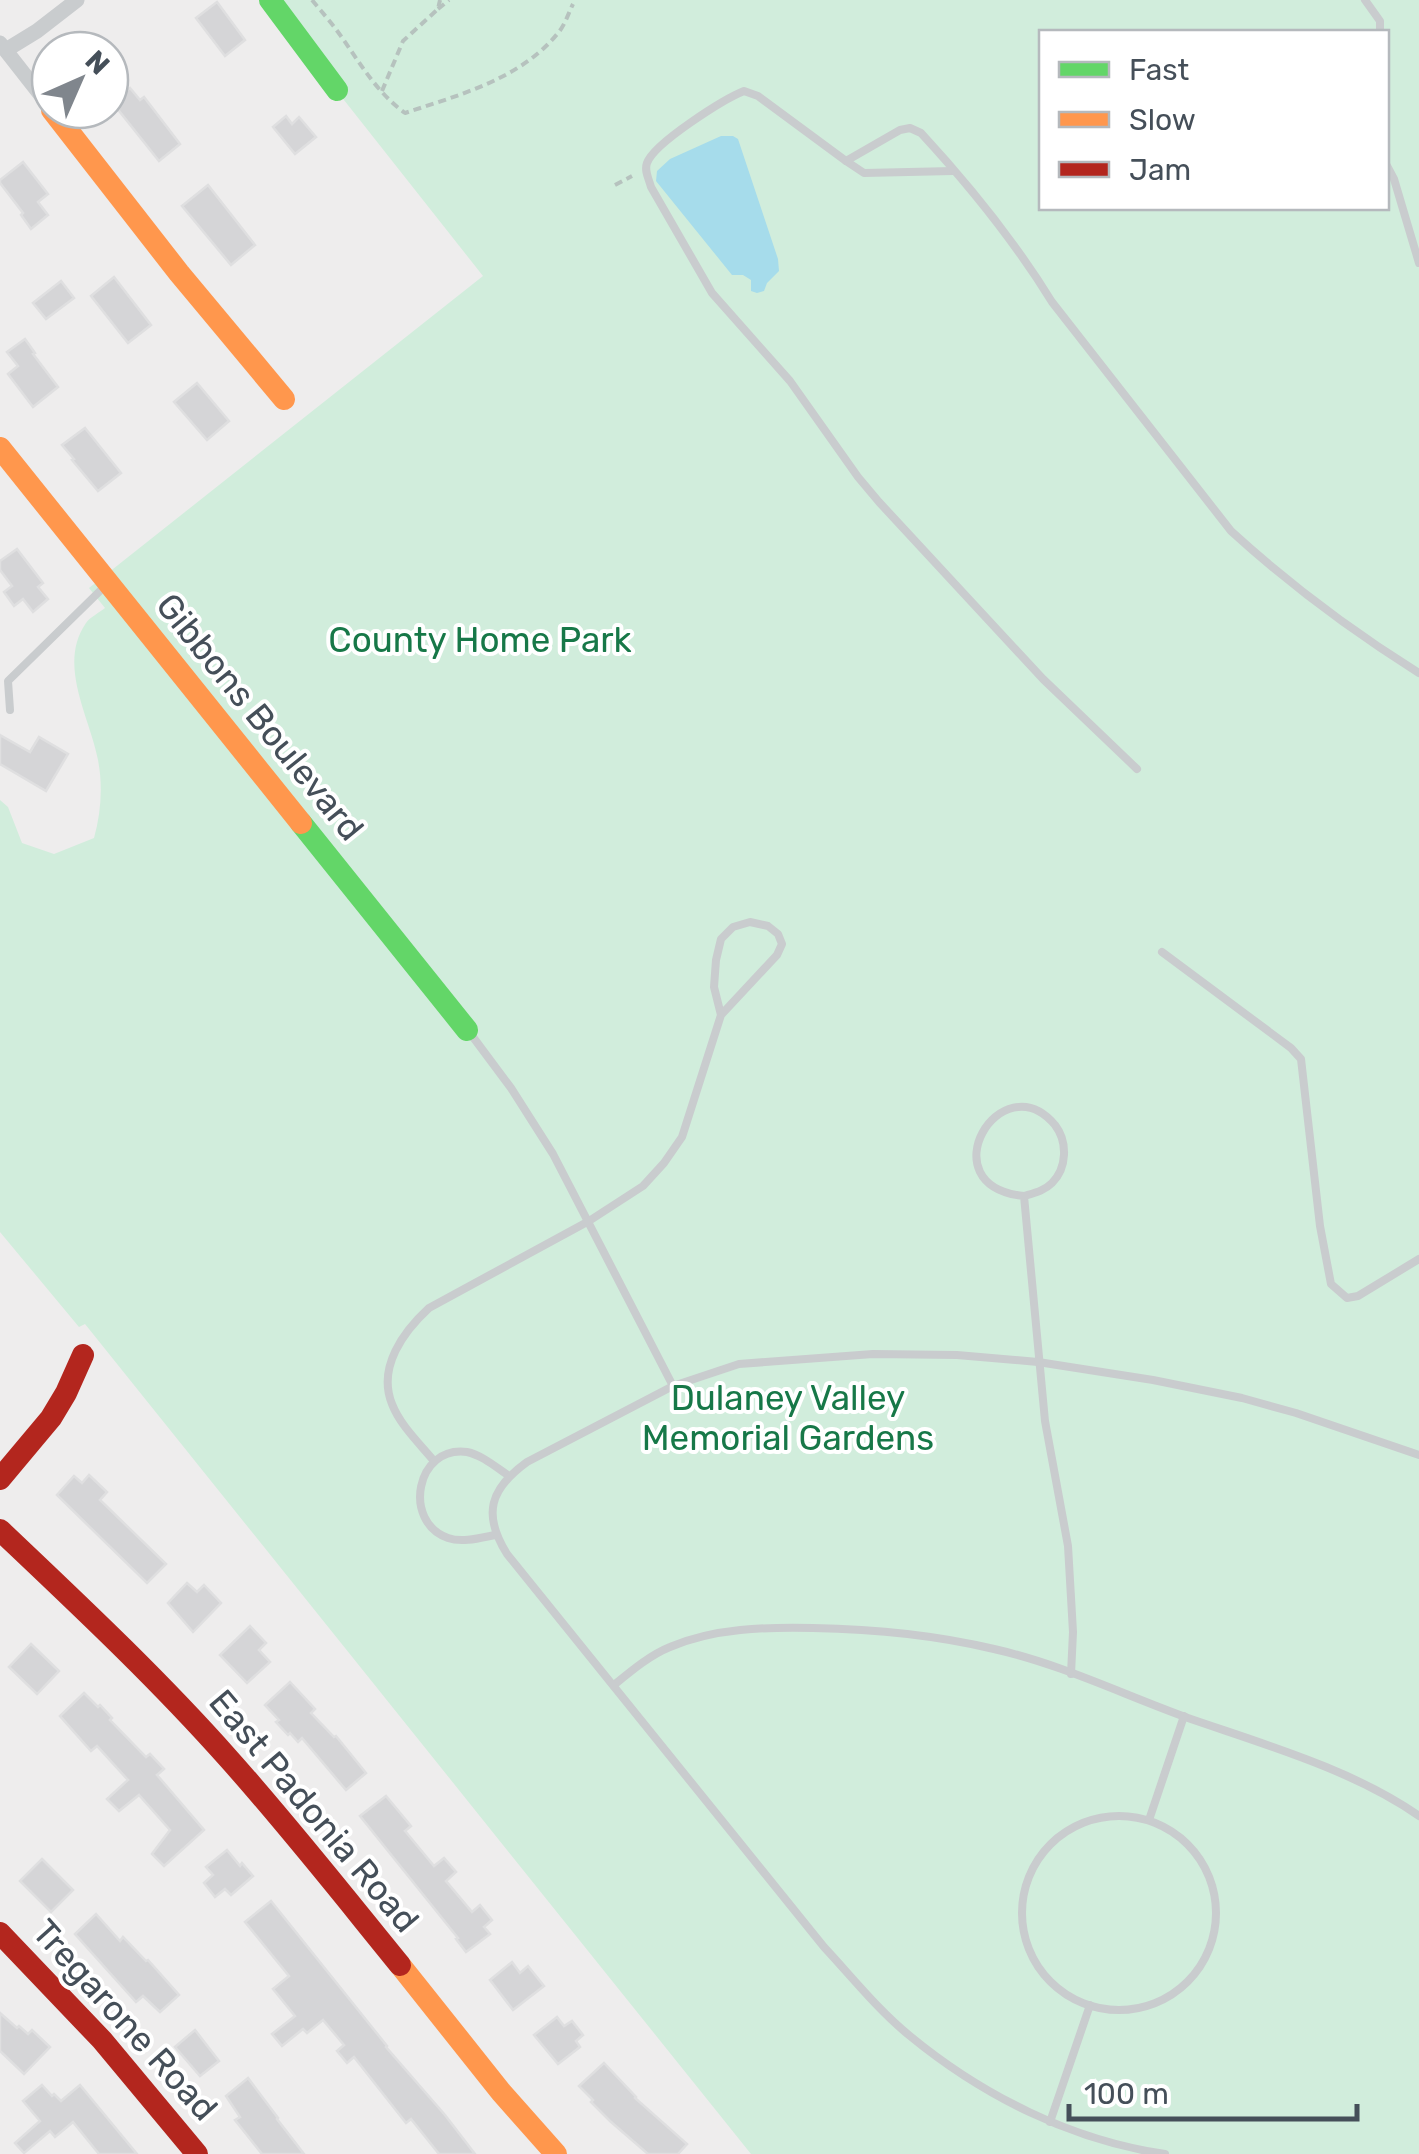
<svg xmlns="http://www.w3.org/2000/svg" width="1419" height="2154" font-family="Rubik,sans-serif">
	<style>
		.green { fill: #d1eddc; fill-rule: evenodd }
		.water { fill: #a6dceb }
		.building { fill: #d5d5d7; stroke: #dfdfe0; stroke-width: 2.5 }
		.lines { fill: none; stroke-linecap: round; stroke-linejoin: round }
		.path { stroke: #b6c2be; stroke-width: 4; stroke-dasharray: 8 5; stroke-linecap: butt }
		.lane { stroke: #c9ccce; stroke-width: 8 }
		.street { stroke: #c9ccce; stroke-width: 15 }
		.fast { stroke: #63d668; stroke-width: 22 }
		.slow { stroke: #ff974d; stroke-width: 22 }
		.jam { stroke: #b3261e; stroke-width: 22 }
		.labels { text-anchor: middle; stroke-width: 8; stroke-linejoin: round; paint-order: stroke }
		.park-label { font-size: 35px; fill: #177848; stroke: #fff }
		.street-label { font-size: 35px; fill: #454f59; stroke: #fff }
	</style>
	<rect width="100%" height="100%" fill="#eeeded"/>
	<path class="green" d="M 265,0 L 1419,0 L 1419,2154 L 751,2154 L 85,1324 L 79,1327 L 0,1232 L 0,800 L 8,807 L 22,843 L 54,854 L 94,838 C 101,813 103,786 98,760 C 90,717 57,665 86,623 C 90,617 99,613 105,608 L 89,588 L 483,276 ZM 1042,32 L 1386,32 L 1386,208 L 1042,208 Z"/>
	<path class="water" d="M 721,136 L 733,136 L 738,139 L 778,259 L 779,271 L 767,283 L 764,291 L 757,293 L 751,291 L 751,280 L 743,275 L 732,275 L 656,181 L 657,171 L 670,159 Z"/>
	<g class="building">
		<path d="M 217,2 L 245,40 L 225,56 L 196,18 Z"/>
		<path d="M 130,88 L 140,100 L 144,97 L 180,144 L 159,161 L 112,102 Z"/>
		<path d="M 286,116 L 292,124 L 299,117 L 316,137 L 295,154 L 273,127 Z"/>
		<path d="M 23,162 L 48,194 L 38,202 L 48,215 L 31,229 L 21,215 L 23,213 L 0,183 L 0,180 Z"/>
		<path d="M 208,185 L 255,245 L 231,265 L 182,206 Z"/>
		<path d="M 114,277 L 151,325 L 128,343 L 91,296 Z"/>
		<path d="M 61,281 L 74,298 L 46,319 L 33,303 Z"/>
		<path d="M 25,339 L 35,353 L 33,354 L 58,387 L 33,407 L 8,374 L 18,366 L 7,352 Z"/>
		<path d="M 197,383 L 229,421 L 207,440 L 174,402 Z"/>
		<path d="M 85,428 L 121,473 L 98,491 L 72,460 L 74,459 L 62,445 Z"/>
		<path d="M 17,549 L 43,583 L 38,587 L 48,599 L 33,612 L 23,599 L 14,606 L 4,592 L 12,586 L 0,570 L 0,561 Z"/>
		<path d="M 0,735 L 30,752 L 39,737 L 68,754 L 46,791 L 0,764 Z"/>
		<path d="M 89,1475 L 107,1492 L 100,1500 L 166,1564 L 147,1583 L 57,1495 L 74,1476 L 82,1483 Z"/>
		<path d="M 187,1583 L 197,1592 L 204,1585 L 221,1603 L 193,1632 L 168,1603 Z"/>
		<path d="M 250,1626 L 266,1643 L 259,1650 L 270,1662 L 247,1683 L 220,1655 Z"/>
		<path d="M 31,1644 L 59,1671 L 37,1694 L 9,1667 Z"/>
		<path d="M 290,1682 L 315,1709 L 311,1713 L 334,1737 L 336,1736 L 366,1773 L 346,1790 L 302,1738 L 298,1742 L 290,1733 L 288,1735 L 276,1722 L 279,1720 L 265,1705 Z"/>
		<path d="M 84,1693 L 98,1707 L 100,1705 L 112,1718 L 110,1720 L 146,1757 L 150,1754 L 164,1769 L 157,1775 L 204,1830 L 164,1866 L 152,1854 L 170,1830 L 139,1795 L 119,1811 L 107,1799 L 128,1780 L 97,1746 L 91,1751 L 60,1716 Z"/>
		<path d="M 386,1796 L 411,1826 L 405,1831 L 434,1866 L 444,1858 L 456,1872 L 446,1881 L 472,1912 L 480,1905 L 492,1920 L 484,1927 L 490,1934 L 466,1952 L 456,1939 L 458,1938 L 360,1816 Z"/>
		<path d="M 227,1850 L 240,1866 L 242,1863 L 253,1876 L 231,1895 L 225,1889 L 215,1897 L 204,1883 L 213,1875 L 206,1867 Z"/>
		<path d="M 42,1859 L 73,1890 L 51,1912 L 20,1881 Z"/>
		<path d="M 271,1901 L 387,2046 L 386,2047 L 445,2115 L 475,2154 L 439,2154 L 411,2119 L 406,2123 L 354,2057 L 347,2063 L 337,2051 L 344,2045 L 323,2020 L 307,2033 L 303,2029 L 282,2046 L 272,2034 L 295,2016 L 273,1989 L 289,1976 L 245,1922 Z"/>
		<path d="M 96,1914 L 120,1941 L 123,1937 L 146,1961 L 148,1960 L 179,1995 L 160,2012 L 143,1996 L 136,2002 L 75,1934 Z"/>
		<path d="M 512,1962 L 520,1973 L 528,1966 L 544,1986 L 513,2010 L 490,1980 Z"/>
		<path d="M 0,2013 L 17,2028 L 19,2026 L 28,2034 L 32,2030 L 50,2047 L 24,2074 L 0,2051 Z"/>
		<path d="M 557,2017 L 564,2026 L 572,2021 L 583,2035 L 576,2041 L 580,2047 L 558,2064 L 534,2035 Z"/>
		<path d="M 195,2030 L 219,2061 L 200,2076 L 175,2047 Z"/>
		<path d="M 604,2063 L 636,2097 L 635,2098 L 687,2144 L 678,2154 L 648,2154 L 610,2121 L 591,2102 L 593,2100 L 579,2086 Z"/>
		<path d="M 248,2078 L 278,2118 L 277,2119 L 304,2154 L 262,2154 L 235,2120 L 240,2117 L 226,2096 Z"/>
		<path d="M 42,2085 L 52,2096 L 54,2094 L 61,2101 L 80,2085 L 137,2154 L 99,2154 L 73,2122 L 55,2137 L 50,2131 L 24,2153 L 15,2143 L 40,2121 L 23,2101 Z"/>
	</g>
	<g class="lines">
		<g class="path">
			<path d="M 312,0 C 321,11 330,21 338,32 C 359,61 375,91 405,113 C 459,95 521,79 558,33 C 565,25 568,14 573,4"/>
			<path d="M 438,9 L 449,0"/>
			<path d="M 382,91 L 403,41 L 438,9 L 440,0"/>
			<path d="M 615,185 L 632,176"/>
		</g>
		<g class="lane">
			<path d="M 1365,0 L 1380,21 L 1380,32"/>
			<path d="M 846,161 L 864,173 L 953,171"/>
			<path d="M 1386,164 L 1394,179 L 1419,263"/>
			<path d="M 10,710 L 8,681 L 104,587"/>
			<path d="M 1137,769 L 1043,679 L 879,502 L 858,477 L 790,381 L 712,293 L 651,187 C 649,179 644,171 647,163 C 654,143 724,99 744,91 L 758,96 L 846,161 L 900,130 L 910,128 L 921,133 C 969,185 1015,242 1052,302 L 1231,531 C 1289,584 1352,631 1419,673"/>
			<path d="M 1162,952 L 1291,1048 L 1301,1059 L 1320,1226 L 1331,1284 L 1347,1298 L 1358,1296 L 1419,1259"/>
			<path d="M 470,1033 L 511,1088 L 553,1154 L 673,1386"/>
			<path d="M 1024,1196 C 1034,1193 1044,1191 1052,1183 C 1067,1168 1068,1142 1055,1125 C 1001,1061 926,1186 1024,1196 L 1045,1421 L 1068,1546 L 1073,1632 L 1071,1674"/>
			<path d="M 434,1461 C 419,1443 400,1425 392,1404 C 377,1367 404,1331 429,1308 L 589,1221 L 643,1186 L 664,1163 L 682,1137 L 721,1015 L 714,987 L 716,960 L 721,939 L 733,927 L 750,922 L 768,926 L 778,934 L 782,944 L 777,955 L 721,1015"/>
			<path d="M 495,1535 C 480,1538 462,1543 448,1538 C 402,1522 416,1445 467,1452 C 482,1455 497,1468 509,1476"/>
			<path d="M 614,1685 C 631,1671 650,1655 670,1647 C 714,1628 766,1627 813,1628 C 874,1629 935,1635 994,1649 C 1061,1664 1124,1695 1188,1718 C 1263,1744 1354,1770 1419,1816"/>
			<circle cx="1119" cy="1913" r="97"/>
			<path d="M 1149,1820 L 1184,1716"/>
			<path d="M 1050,2122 L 1090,2005"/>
			<path d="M 1165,2154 C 1071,2140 983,2096 910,2036 C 878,2010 852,1977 824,1947 L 507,1554 C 482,1514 490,1489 527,1462 L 673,1386 L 739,1364 L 873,1354 L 957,1355 L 1038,1362 L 1153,1380 L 1242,1398 L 1296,1413 L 1419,1455"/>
		</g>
		<g class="street">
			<path d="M 0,43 L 50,107"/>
			<path d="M 6,50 L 37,31 L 77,0"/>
		</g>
		<g class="fast">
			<path d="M 270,0 L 337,90"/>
			<path d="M 301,823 L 467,1030"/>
		</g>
		<g class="slow">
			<path d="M 52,110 L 179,273 L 284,399"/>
			<path d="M 0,448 L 301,823"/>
			<path d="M 400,1965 L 501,2092 L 556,2154"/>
		</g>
		<g class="jam">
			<path d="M 0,1479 L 51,1418 L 66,1393 L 83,1355"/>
			<path d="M 0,1530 C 78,1604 157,1678 228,1758 C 288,1825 343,1895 400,1965"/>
			<path d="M 0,1933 L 102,2040 L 197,2154"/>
		</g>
	</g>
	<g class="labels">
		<g class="park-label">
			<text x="480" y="652">County Home Park</text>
			<text x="788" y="1410">Dulaney Valley<tspan x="788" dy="40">Memorial Gardens</tspan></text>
		</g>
		<g class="street-label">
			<text transform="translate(260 717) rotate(51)" y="12">Gibbons Boulevard</text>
			<text transform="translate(314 1811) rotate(50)" y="12">East Padonia Road</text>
			<text transform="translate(125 2020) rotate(48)" y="12">Tregarone Road</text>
		</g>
	</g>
	<rect x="1039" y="30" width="350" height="180" fill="#ffffff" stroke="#b5b9bd" stroke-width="2.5"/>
	<rect x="1059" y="62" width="50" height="15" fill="#63d668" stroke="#b5b9bd" stroke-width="2.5"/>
	<text x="1129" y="80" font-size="30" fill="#454f59">Fast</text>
	<rect x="1059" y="112" width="50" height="15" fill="#ff974d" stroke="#b5b9bd" stroke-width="2.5"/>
	<text x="1129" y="130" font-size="30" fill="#454f59">Slow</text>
	<rect x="1059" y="162" width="50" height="15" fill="#b3261e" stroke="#b5b9bd" stroke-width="2.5"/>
	<text x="1129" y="180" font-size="30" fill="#454f59">Jam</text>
	<g transform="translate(80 80) rotate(45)"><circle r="48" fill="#ffffff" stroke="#b5b9bd" stroke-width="2.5"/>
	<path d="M0-8L18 38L0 25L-18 38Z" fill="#80868d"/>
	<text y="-15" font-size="28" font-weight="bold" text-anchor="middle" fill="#454f59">N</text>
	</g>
	<path d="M1069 2104v15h288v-15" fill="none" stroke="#454f59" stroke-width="5"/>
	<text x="1084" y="2104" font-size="30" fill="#454f59" stroke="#ffffff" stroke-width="8" paint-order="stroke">100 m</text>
</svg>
